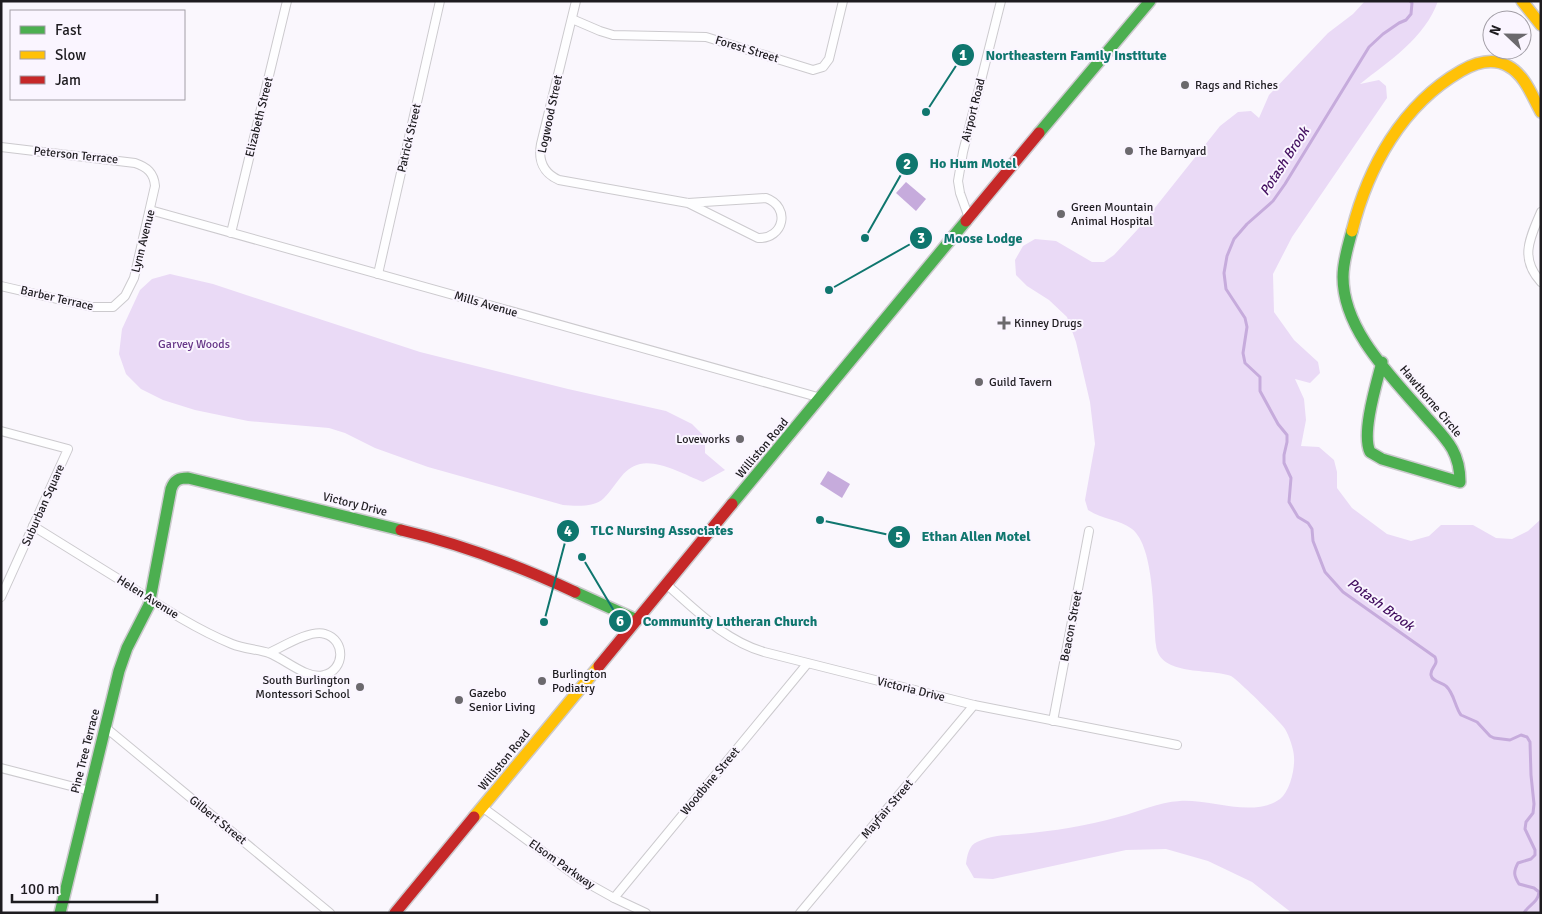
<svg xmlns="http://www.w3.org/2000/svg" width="1542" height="914" font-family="Signika,sans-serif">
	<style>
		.green { fill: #eadaf6 }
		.water { fill: #c6abdc }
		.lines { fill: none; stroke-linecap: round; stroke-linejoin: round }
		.stream { stroke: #c6abdc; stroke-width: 3 }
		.street-casing { stroke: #cccace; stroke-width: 10 }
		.fast-casing { stroke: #cccace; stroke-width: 14 }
		.slow-casing { stroke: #cccace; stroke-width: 14 }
		.jam-casing { stroke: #cccace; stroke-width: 14 }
		.street { stroke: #fefeff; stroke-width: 8 }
		.fast { stroke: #4caf50; stroke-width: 11 }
		.slow { stroke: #ffc107; stroke-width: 11 }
		.jam { stroke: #c62828; stroke-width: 11 }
		.poi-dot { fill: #6b696d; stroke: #faf5ff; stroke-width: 2 }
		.labels { text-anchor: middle; stroke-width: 4; stroke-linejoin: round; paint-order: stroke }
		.street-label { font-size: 12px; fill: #1e1c20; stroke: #faf5ff }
		.poi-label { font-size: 12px; fill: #1e1c20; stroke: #faf5ff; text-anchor: start }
		.park-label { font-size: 12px; fill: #673788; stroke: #faf5ff }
		.water-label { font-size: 14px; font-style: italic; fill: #430f60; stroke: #faf5ff }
		.leader { fill: none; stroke: #0f766e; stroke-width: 2 }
		.callout-dot { fill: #0f766e; stroke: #faf5ff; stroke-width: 2 }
		.mark-label { font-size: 15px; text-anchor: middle; font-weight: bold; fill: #fff }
		.callout-label { font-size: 14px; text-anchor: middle; font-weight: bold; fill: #0f766e; stroke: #faf5ff; stroke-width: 4; stroke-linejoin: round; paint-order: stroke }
	</style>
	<rect width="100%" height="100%" fill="#faf7fd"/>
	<g class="green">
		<path d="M 1365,1 L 1438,1 C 1425,38 1389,61 1360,84 L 1379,80 L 1386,86 L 1387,98 L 1292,237 L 1273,274 L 1274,312 L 1294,340 L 1318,362 L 1320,373 L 1310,383 L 1295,379 L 1304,399 L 1306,420 L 1301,446 L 1319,447 L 1334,460 L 1337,472 L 1337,488 L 1352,508 L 1387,534 L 1411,541 L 1429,536 L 1441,525 L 1473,525 L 1496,538 L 1512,539 L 1528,531 L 1541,519 L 1541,913 L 1292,913 L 1252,882 L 1208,861 L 1166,849 L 1126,850 L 993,879 L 974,878 L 966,864 C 967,856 969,845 977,842 C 991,835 1006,835 1021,834 C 1054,831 1086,826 1118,817 C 1139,812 1158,802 1180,801 C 1210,799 1253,818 1280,799 C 1290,791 1295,769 1294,757 C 1294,750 1289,735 1285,729 C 1280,721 1238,680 1231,676 C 1211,668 1159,677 1156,645 C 1153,618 1155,547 1132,529 C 1119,519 1103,520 1088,510 L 1085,500 L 1095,444 L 1090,402 L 1076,342 L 1067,317 L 1049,300 L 1027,286 L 1016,275 L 1015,260 L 1023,246 L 1035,239 L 1056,241 L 1092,262 L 1104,262 L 1114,255 L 1138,229 L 1220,126 L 1238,112 L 1251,111 L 1259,118 L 1269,95 L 1328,33 L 1353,14 Z"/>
		<path d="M 170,274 L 213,284 L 420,352 L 568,389 L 666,411 L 692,424 L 705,437 L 705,453 L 725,470 L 703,482 C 685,475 659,460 640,464 C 622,468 616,487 604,498 C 594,508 575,506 563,505 L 428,467 L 375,448 L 345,433 L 329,428 L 248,421 L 195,410 L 163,400 L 141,389 L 126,374 L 119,354 L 122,329 L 140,290 L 152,279 Z"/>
	</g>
	<g class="water">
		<path d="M 906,182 L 926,199 L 916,211 L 896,193 Z"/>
		<path d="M 828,471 L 850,484 L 842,498 L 820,484 Z"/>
	</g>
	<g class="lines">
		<path class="stream" d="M 1410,1 L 1412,3 L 1411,14 L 1406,20 L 1399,23 L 1383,34 L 1369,47 L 1285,184 L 1273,201 L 1247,224 L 1234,239 L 1227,256 L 1224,273 L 1226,289 L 1245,318 L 1247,327 L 1243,353 L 1245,363 L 1260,377 L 1260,391 L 1278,424 L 1287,435 L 1287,442 L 1284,455 L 1284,463 L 1291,478 L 1289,502 L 1298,517 L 1308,523 L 1312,529 L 1313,541 L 1325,572 L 1343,592 L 1435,657 C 1439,666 1430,667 1431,675 C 1432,682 1442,682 1446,686 C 1454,693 1455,707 1461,715 L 1477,722 L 1490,736 L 1494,738 L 1510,740 L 1521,735 L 1527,737 L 1530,742 L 1531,775 L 1534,804 L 1533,813 L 1526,822 L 1525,829 L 1535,850 L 1535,855 L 1531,859 L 1518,863 C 1513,872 1514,876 1519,884 L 1534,888 L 1539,892 C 1538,903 1528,905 1524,913"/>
		<g class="street-casing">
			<g id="street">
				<path d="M 576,1 L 541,144 C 538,160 543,173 559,180 L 688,203 L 766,198 C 791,207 784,239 758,238 L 688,203"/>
				<path d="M 572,19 L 600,31 L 613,35 L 706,37 L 813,70 L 823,67 L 829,59 L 843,1"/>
				<path d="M 1,147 L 135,163 C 147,167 154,173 155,186 L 134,278 L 125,296 L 113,307 L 92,307 L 1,286"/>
				<path d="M 150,210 L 821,398"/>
				<path d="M 1541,212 C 1530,238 1519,258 1541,282"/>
				<path d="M 969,218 L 960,193 L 958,181 L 963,152 L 1001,1"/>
				<path d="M 231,233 L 287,1"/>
				<path d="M 378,274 L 440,1"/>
				<path d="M 1,431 L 68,449 L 1,597"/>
				<path d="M 33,526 C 62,544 91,562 120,580 C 156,603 193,628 232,644 C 244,649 257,649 269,653 C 285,659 307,680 324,675 C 345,670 346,640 325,634 C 311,629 282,647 269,653"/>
				<path d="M 666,584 C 697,611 724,640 764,652 L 974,705 L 1177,745"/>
				<path d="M 1053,721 L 1089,531"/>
				<path d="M 105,727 L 330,913"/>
				<path d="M 1,768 L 90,791"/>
				<path d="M 482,807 L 580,879 L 614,898 L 646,913"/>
				<path d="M 614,898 L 807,664"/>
				<path d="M 800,913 L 974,705"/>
			</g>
		</g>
		<g class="fast-casing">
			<g id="fast">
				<path d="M 1039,133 L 1150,1"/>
				<path d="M 1352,231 C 1348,246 1343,261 1343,277 C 1343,332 1395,380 1428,419 C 1447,440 1460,452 1460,482 L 1382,459 L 1370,452 C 1361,433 1377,382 1382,362"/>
				<path d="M 732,504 L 966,221"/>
				<path d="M 575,592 L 637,620"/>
				<path d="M 60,913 L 119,671 L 127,648 L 149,605 L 171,489 C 174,480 179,478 188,478 L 401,530"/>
			</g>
		</g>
		<g class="slow-casing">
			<g id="slow">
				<path d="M 1522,1 L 1541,25"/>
				<path d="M 1352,231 C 1368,167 1402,105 1461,71 C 1475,63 1492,57 1508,66 C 1525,75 1532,96 1541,112"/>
				<path d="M 474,817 L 599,666"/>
			</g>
		</g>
		<g class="jam-casing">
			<g id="jam">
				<path d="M 966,221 L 1039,133"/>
				<path d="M 401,530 C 461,544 519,566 575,592"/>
				<path d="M 599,666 L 732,504"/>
				<path d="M 395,913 L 474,817"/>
			</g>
		</g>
		<use href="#street" class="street"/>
		<use href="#fast" class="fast"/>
		<use href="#slow" class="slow"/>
		<use href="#jam" class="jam"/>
	</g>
	<g class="poi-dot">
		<circle cx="1185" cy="85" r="5"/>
		<circle cx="1129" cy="151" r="5"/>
		<circle cx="1061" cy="214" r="5"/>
		<path d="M1001.5 315.5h5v5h5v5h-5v5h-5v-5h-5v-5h5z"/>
		<circle cx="979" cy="382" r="5"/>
		<circle cx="740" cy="439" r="5"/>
		<circle cx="542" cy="681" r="5"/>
		<circle cx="360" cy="687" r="5"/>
		<circle cx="459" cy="700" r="5"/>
	</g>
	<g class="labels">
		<g class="street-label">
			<text transform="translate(747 49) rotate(17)" y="4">Forest Street</text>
			<text transform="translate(973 110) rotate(-76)" y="4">Airport Road</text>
			<text transform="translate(550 114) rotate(-78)" y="4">Logwood Street</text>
			<text transform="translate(259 117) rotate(-76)" y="4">Elizabeth Street</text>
			<text transform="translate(409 138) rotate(-77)" y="4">Patrick Street</text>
			<text transform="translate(76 155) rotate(6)" y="4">Peterson Terrace</text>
			<text transform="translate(143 241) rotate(-76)" y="4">Lynn Avenue</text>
			<text transform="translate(57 298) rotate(13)" y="4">Barber Terrace</text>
			<text transform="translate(486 304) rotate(16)" y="4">Mills Avenue</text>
			<text transform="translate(1431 401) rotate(50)" y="4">Hawthorne Circle</text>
			<text transform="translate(762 448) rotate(-50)" y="4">Williston Road</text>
			<text transform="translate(355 504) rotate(14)" y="4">Victory Drive</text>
			<text transform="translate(43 505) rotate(-66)" y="4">Suburban Square</text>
			<text transform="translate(148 597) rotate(32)" y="4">Helen Avenue</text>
			<text transform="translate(1071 626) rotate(-79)" y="4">Beacon Street</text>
			<text transform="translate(911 689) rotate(14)" y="4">Victoria Drive</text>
			<text transform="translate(85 751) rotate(-76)" y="4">Pine Tree Terrace</text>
			<text transform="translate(504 760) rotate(-51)" y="4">Williston Road</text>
			<text transform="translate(710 781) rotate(-50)" y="4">Woodbine Street</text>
			<text transform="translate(887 809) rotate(-50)" y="4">Mayfair Street</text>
			<text transform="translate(218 820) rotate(39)" y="4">Gilbert Street</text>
			<text transform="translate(562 864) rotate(35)" y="4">Elsom Parkway</text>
		</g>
		<g class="poi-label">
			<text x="1195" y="89">Rags and Riches</text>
			<text x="1139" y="155">The Barnyard</text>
			<text x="1071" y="211">Green Mountain<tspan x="1071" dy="14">Animal Hospital</tspan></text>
			<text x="1014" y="327">Kinney Drugs</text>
			<text x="989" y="386">Guild Tavern</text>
			<text x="730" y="443" text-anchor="end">Loveworks</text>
			<text x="552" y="678">Burlington<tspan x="552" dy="14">Podiatry</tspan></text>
			<text x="350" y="684" text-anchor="end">South Burlington<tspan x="350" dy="14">Montessori School</tspan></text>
			<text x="469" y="697">Gazebo<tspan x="469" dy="14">Senior Living</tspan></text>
		</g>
		<g class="park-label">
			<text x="194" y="348">Garvey Woods</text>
		</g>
		<g class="water-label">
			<text transform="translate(1284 161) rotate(-57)" y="5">Potash Brook</text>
			<text transform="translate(1381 604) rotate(36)" y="5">Potash Brook</text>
		</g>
	</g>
	<path class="leader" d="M926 112L963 55M865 238L907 164M829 290L921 238M544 622L568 531M820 520L899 537M582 557L620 621"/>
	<g class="callout-dot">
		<circle cx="926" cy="112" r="5"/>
		<circle cx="865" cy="238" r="5"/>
		<circle cx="829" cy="290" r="5"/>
		<circle cx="544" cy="622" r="5"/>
		<circle cx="820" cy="520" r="5"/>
		<circle cx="582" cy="557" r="5"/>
		<circle cx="963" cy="55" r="12"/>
		<circle cx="907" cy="164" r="12"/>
		<circle cx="921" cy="238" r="12"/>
		<circle cx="568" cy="531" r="12"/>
		<circle cx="899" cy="537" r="12"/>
		<circle cx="620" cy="621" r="12"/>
	</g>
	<g class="mark-label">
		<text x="963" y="60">1</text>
		<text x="907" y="169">2</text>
		<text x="921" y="243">3</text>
		<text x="568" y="536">4</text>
		<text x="899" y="542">5</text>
		<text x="620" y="626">6</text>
	</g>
	<g class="callout-label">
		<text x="1076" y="60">Northeastern Family Institute</text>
		<text x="973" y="168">Ho Hum Motel</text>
		<text x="983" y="243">Moose Lodge</text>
		<text x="662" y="535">TLC Nursing Associates</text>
		<text x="976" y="541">Ethan Allen Motel</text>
		<text x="730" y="626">Community Lutheran Church</text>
	</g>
	<rect width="1542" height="914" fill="none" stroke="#1e1c20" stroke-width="5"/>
	<rect x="10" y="10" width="175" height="90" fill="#faf5ff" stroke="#a29ea6"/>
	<rect x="20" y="26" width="25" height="8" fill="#4caf50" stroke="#a29ea6"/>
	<text x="55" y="35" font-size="15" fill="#1e1c20">Fast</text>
	<rect x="20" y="51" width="25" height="8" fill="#ffc107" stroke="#a29ea6"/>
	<text x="55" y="60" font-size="15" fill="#1e1c20">Slow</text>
	<rect x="20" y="76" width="25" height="8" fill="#c62828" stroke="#a29ea6"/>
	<text x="55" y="85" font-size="15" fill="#1e1c20">Jam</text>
	<g transform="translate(1507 35) rotate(292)"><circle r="24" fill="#faf5ff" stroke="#a29ea6"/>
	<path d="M0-4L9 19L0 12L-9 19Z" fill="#6b696d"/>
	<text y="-8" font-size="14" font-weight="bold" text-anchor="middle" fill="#1e1c20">N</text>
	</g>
	<path d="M12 894v8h145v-8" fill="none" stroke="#1e1c20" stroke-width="2.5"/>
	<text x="20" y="894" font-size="15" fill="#1e1c20" stroke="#faf5ff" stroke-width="4" paint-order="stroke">100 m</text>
</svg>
